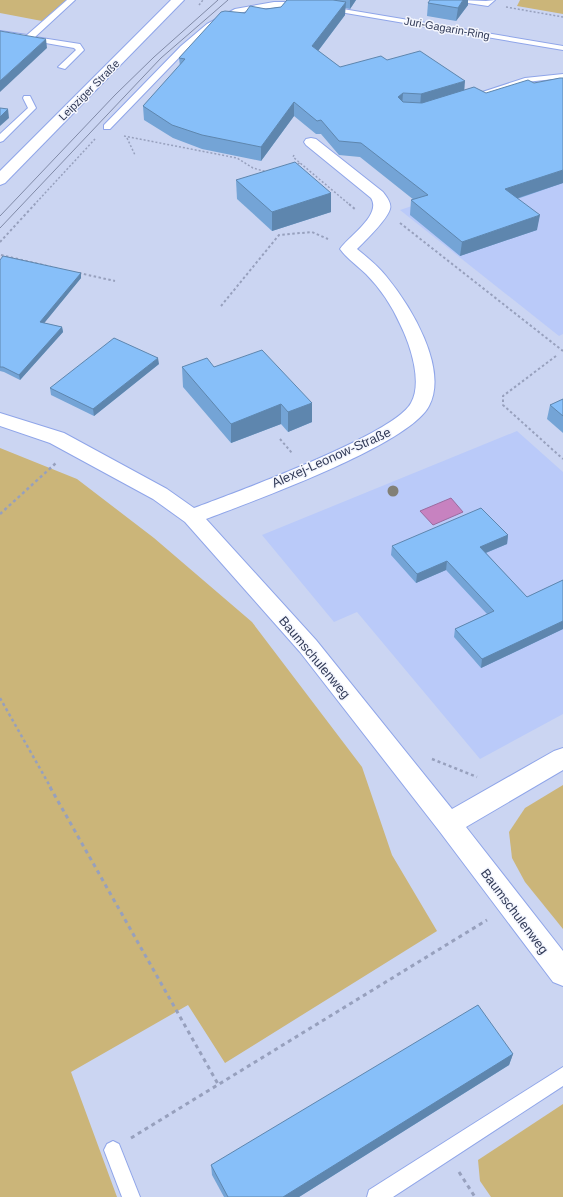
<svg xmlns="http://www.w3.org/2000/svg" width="563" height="1197" font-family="Arial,sans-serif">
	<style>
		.built { fill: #bacaf9 }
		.green { fill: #cbb579 }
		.water { fill: #c782c0; stroke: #9a6ca0 }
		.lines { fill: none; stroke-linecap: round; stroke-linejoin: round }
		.lane-casing { stroke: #8fa5e9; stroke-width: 2 }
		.street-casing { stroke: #8fa5e9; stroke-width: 2 }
		.secondary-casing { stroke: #8fa5e9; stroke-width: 2 }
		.path-far3 { stroke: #97a0bd; stroke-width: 1.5; stroke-dasharray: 2 2; stroke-linecap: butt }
		.path-far2 { stroke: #97a0bd; stroke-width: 2; stroke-dasharray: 2.5 2.5; stroke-linecap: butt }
		.path-far1 { stroke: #97a0bd; stroke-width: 2.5; stroke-dasharray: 3 3; stroke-linecap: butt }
		.path { stroke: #97a0bd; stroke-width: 3; stroke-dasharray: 4 4; stroke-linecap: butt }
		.lane { fill: #fff; fill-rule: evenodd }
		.street { fill: #fff; fill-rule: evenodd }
		.secondary { fill: #fff; fill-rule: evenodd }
		.tram { stroke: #808aa7; stroke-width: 1 }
		.tree { fill: #828077 }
		.wall { fill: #74a4d6 }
		.shaded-wall { fill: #5e86ae }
		.building { fill: #87bff9; stroke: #5e86ae }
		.labels { text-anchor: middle; stroke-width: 3; stroke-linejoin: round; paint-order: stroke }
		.far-street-label { font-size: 11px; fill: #313a57; stroke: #f4f6fe }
		.street-label { font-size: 13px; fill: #313a57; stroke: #f4f6fe }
	</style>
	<rect width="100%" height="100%" fill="#cbd5f2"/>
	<g class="built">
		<path d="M 563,155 L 563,334 L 559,336 L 400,210 Z"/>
		<path d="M 517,431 L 563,472 L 563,714 L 480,759 L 357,612 L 334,622 L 262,535 Z"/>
	</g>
	<g class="green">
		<path d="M 0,0 L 66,0 L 42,21 L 0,13 Z"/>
		<path d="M 520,0 L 563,0 L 563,14 L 517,6 Z"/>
		<path d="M 0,448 L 77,479 L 154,538 L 252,622 L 362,767 L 392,855 L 437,931 L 225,1063 L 188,1005 L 71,1072 L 117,1197 L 0,1197 Z"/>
		<path d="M 563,785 L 563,929 L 525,882 L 512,858 L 509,832 L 525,808 Z"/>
		<path d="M 563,1104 L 563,1197 L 491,1197 L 480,1181 L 478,1160 Z"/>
	</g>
	<path class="water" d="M 451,498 L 463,512 L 433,525 L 420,511 Z"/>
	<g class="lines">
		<g class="lane-casing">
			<g id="lane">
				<path d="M 67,0 L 75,0 L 35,37 L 80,44 L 84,50 L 65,69 L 58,67 L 76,50 L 74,48 L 0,35 L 0,31 L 27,35 Z"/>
				<path d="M 457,0 L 486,1 L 495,0 L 488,6 L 461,2 Z"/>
				<path d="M 274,2 L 301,2 L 305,4 L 301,6 L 255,9 L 240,13 L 222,21 L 195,41 L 110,129 L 104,129 L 104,125 L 181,46 L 207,24 L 235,9 Z"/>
				<path d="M 325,6 L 563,46 L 563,50 L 328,10 L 324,8 Z"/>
				<path d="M 563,74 L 563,78 L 526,82 L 471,100 L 468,100 L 464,98 L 525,78 Z"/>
				<path d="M 24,96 L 30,96 L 36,108 L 3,141 L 0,142 L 0,134 L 28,108 L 23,98 Z"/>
				<path d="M 563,1067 L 563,1086 L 393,1197 L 367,1197 L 369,1190 Z"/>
				<path d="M 113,1141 L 119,1144 L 140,1197 L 122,1197 L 104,1150 L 107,1144 Z"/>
			</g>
		</g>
		<g class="street-casing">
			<path id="street" d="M 311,138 L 316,139 L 383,192 C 386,196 392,203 390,209 C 387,220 366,240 357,249 C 367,257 378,266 386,276 C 410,305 449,368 429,406 C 409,445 251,502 206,519 L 316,640 L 452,809 L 554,751 L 563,748 L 563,770 L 466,827 L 563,951 L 563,986 L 553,982 L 440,832 L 300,652 L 185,522 L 153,499 L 50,443 L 0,426 L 0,413 L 64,433 L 167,489 L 194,508 C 234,493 394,435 411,403 C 423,382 410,344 400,324 C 392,306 380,288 366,274 C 358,266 347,259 340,249 C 349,236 382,215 371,198 L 306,145 L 304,142 L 306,139 Z"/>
		</g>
		<g class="secondary-casing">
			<path id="secondary" d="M 171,0 L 184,0 L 5,183 L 0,185 L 0,171 Z"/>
		</g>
		<g class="path-far3">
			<path d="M 199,5 L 203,0"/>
			<path d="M 506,7 L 563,17"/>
			<path d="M 124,136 L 237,158 L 253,168 L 267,172"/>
			<path d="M 127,138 L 135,155"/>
			<path d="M 294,155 L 293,157 L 350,205"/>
			<path d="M 294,165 L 300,163"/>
			<path d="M 34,205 L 95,139"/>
		</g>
		<g class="path-far2">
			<path d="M 349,204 L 356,210"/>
			<path d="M 400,223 L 563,351"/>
			<path d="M 0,242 L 35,204"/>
			<path d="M 1,255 L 60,269"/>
			<path d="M 79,273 L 115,281"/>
			<path d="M 221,306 L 279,235 L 312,232 L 328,239"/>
			<path d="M 556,356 L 503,396 L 503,405 L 563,459"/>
			<path d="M 280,439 L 292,453"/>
		</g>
		<g class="path-far1">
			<path d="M 0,514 L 56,463"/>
			<path d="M 0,698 L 51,788"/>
			<path d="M 432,759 L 477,777"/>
		</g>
		<g class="path">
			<path d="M 50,787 L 218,1084"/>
			<path d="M 131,1138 L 487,920"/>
			<path d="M 459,1172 L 475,1197"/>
		</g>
		<use href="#lane" class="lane"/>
		<use href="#street" class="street"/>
		<use href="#secondary" class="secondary"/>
		<g class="tram">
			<path d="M 0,216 L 115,95 L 154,57 L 218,0"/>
			<path d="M 0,228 L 161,58 L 228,0"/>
		</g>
	</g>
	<circle class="tree" cx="393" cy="491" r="5.5"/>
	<g class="wall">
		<path d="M 287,0 L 356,0 L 350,9 L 345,8 L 345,15 L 318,51 L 340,67 L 387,60 L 464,90 L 563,183 L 517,199 L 537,230 L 460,256 L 410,215 L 411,200 L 414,200 L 360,157 L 339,155 L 321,134 L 316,134 L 294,116 L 261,161 L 202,149 L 173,138 L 144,120 L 143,106 L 180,66 L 179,58 L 245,13 L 266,9 L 281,7 Z"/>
		<path d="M 428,3 L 468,5 L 456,21 L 427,16 Z"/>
		<path d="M 236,180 L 331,193 L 331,212 L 272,231 L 237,199 Z"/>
		<path d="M 0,260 L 81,273 L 81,278 L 44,323 L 62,327 L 63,332 L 20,380 L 4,372 L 0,371 Z"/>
		<path d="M 159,364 L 94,416 L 51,395 L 50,388 Z"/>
		<path d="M 182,367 L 214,367 L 312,403 L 312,422 L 288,432 L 281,424 L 231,443 L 183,387 Z"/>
		<path d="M 563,399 L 563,433 L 547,419 L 550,405 Z"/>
		<path d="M 508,535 L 507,544 L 486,553 L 527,597 L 563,580 L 563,629 L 481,668 L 454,637 L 455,629 L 487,614 L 446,570 L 416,583 L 391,555 L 392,546 Z"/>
		<path d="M 513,1054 L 509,1065 L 299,1197 L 224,1197 L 212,1175 L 211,1165 Z"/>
	</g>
	<g class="shaded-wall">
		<path d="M 350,0 L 356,0 L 350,9 Z"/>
		<path d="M 463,0 L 468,0 L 468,5 L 456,21 L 458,8 Z"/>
		<path d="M 346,2 L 345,15 L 312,59 L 312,46 Z"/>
		<path d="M 46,39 L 47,48 L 0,92 L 0,81 Z"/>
		<path d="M 465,81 L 464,94 L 420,107 L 421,94 Z"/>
		<path d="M 403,93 L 402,107 L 398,97 Z"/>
		<path d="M 294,102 L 294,116 L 261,161 L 261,147 Z"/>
		<path d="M 8,109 L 9,118 L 0,126 L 0,117 Z"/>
		<path d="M 563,170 L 563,183 L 503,203 L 505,189 Z"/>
		<path d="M 331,193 L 331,212 L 272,231 L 272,212 Z"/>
		<path d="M 540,215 L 537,230 L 460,256 L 462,242 Z"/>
		<path d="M 81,273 L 81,278 L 41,327 L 40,322 Z"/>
		<path d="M 62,327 L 63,332 L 20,380 L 19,375 Z"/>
		<path d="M 158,358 L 159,364 L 94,416 L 93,409 Z"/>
		<path d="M 312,403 L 312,422 L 288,432 L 288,412 Z"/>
		<path d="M 281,404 L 281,424 L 231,443 L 231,424 Z"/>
		<path d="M 508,535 L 507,544 L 478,556 L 480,547 Z"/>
		<path d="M 447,561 L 446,570 L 416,583 L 417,574 Z"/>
		<path d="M 563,621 L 563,629 L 481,668 L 482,659 Z"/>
		<path d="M 513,1054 L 509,1065 L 299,1197 L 283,1197 Z"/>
	</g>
	<g class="building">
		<path d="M 287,0 L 333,0 L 346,2 L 312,46 L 340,67 L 381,56 L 387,60 L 420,51 L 465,81 L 421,94 L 403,93 L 398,97 L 403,102 L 422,103 L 474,87 L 486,93 L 528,80 L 534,83 L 560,78 L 563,78 L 563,170 L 505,189 L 540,215 L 462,242 L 411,200 L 428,195 L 361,143 L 339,141 L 321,120 L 317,121 L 294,102 L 261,147 L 202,135 L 172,125 L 143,106 L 185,59 L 179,58 L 221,12 L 225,11 L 245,13 L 250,6 L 266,9 L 281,7 Z"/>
		<path d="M 430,0 L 463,0 L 458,8 L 428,3 Z"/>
		<path d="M 0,31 L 46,39 L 0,81 Z"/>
		<path d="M 0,108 L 8,109 L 0,117 Z"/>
		<path d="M 295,162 L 331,193 L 272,212 L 236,180 Z"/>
		<path d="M 3,256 L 81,273 L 40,322 L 62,327 L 19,375 L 3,367 L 0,367 L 0,260 Z"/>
		<path d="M 114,338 L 158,358 L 93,409 L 50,388 Z"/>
		<path d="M 262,350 L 312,403 L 288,412 L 281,404 L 231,424 L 182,367 L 207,358 L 214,367 Z"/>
		<path d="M 563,399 L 563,416 L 550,405 Z"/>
		<path d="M 481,508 L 508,535 L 480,547 L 527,597 L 563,580 L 563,621 L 482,659 L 455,629 L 494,611 L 447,561 L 417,574 L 392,546 Z"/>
		<path d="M 478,1005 L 513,1054 L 283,1197 L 228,1197 L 211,1165 Z"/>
	</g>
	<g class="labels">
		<g class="far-street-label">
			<text transform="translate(447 28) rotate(10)" y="4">Juri-Gagarin-Ring</text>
			<text transform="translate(89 90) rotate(-45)" y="4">Leipziger Straße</text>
		</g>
		<g class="street-label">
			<text transform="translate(331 457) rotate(-24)" y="5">Alexej-Leonow-Straße</text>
			<text transform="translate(315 657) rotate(50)" y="5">Baumschulenweg</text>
			<text transform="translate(515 911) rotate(53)" y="5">Baumschulenweg</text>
		</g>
	</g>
</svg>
